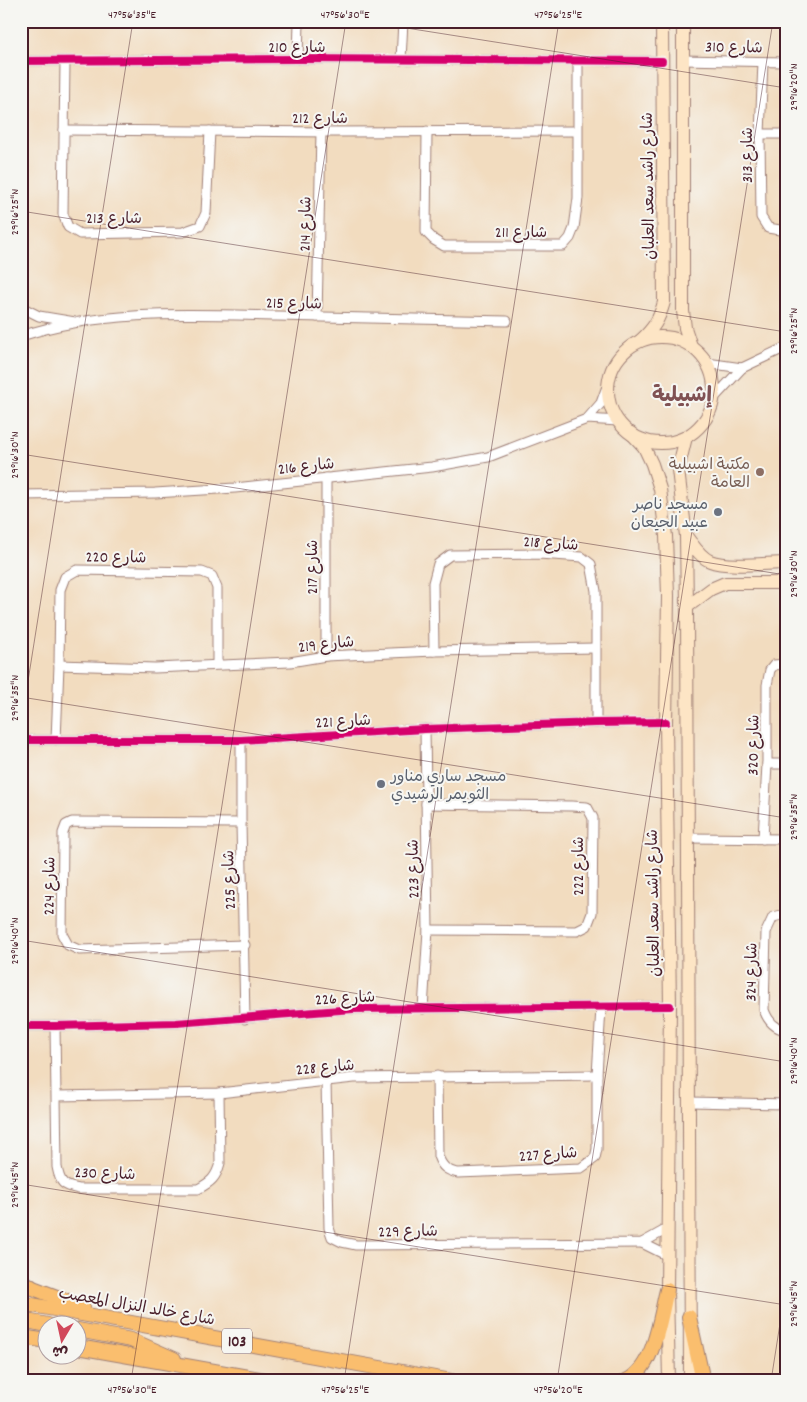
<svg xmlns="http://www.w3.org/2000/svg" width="807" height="1402" font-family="Dekko,'Playpen Sans Arabic',sans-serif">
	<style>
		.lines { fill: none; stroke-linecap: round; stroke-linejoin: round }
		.street-casing { stroke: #9e7e75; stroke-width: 11 }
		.secondary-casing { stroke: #9e7e75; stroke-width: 14 }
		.primary-casing { stroke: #9e7e75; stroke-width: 16 }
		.street { stroke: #fff; stroke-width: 9 }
		.secondary { stroke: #fde5c5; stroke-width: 12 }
		.primary { stroke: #fabe6e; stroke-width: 14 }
		.cycleway-casing { stroke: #f6f6f2; stroke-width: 11 }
		.cycleway { stroke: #d6006c; stroke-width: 8 }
		.ticks { fill: none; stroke: #4a1f2b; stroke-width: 1; stroke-opacity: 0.45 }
		.education-dot { fill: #8d6e63; stroke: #f6f6f2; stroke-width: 2 }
		.worship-dot { fill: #6b7280; stroke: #f6f6f2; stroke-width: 2 }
		.labels { text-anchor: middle; stroke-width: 4; stroke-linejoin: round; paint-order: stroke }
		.shield { fill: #f6f6f2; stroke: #7e6067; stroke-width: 1 }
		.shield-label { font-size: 15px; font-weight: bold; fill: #4a1f2b }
		.street-label { font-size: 16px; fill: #4a1f2b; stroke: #f6f6f2 }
		.education-label { font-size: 16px; fill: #785e54; stroke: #f6f6f2; text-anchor: end }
		.worship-label { font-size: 16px; fill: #5b616d; stroke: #f6f6f2; text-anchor: end }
		.district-label { font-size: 21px; font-weight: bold; fill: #805254; stroke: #f6f6f2 }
		.neatline { fill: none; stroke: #4a1f2b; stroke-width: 2 }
		.ticks-label { font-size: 12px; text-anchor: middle; fill: #4a1f2b }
	</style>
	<rect width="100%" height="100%" fill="#f6f6f2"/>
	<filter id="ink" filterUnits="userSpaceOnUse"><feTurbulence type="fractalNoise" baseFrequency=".02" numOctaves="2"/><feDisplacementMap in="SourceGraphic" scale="10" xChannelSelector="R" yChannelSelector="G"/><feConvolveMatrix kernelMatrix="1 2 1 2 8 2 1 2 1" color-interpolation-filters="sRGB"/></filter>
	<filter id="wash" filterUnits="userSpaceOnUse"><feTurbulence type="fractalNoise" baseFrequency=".0096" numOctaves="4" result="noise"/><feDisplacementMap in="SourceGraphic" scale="20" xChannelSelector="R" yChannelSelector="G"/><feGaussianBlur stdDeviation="1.12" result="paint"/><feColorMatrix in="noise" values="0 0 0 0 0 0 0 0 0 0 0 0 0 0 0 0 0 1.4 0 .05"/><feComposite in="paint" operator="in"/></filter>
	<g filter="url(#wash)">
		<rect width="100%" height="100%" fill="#f2dcbf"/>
	</g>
	<g filter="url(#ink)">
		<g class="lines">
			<g class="street-casing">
				<g id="street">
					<path d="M 298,59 L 299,21"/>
					<path d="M 401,60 L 403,21"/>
					<path d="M 682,60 L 786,62"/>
					<path d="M 21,61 L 298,59 L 662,61"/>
					<path d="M 65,62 L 63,214 L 68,227 L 80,234 L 183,232 L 200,226 L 206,213 L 210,131"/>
					<path d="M 763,62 L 760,134 L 761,217 L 768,228 L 786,231"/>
					<path d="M 64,130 L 332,132 L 577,131"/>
					<path d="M 427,131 L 426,232 L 434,240 L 444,246 L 563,246 L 570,238 L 574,228 L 578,198 L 578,61"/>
					<path d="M 760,134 L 786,134"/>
					<path d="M 21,307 L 39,316 L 75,322"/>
					<path d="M 317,317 L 321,132"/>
					<path d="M 21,336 C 102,309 193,314 277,316 C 354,318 431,319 507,321"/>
					<path d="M 707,363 L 742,368"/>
					<path d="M 714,398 L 742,368 L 786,347"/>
					<path d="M 587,419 L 601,403 L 609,381"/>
					<path d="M 326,478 L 326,656"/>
					<path d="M 21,495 L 155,493 L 235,488 L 432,467 L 488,457 L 587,419 L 618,421"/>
					<path d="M 434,651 L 433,583 L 438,564 L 450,555 L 539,554 L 582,557 L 591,564 L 596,591 L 596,723"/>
					<path d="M 59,665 L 155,668 L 290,662 L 326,656 L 434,651 L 595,648"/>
					<path d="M 21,740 L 241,740 L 425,729 L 596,723 L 666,722"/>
					<path d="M 56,740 L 59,665 L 60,590 L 65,577 L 77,570 L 202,572 L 212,576 L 217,588 L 217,664"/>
					<path d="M 241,740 L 241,823 L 245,1019"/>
					<path d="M 767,764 L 786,764"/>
					<path d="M 426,804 L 572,806 L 587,807 L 593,818 L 592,913 L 587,926 L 577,931 L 428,930"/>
					<path d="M 241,823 L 72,822 L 66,825 L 63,833 L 62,934 L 68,945 L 79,950 L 245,945"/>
					<path d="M 687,838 L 786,839"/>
					<path d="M 763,839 L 767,764 L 767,685 L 770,670 L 774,665 L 786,664"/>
					<path d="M 786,914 L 773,917 L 766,932 L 764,1010 C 768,1021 774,1028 786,1030"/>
					<path d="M 423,1009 L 428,930 L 425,729"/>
					<path d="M 21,1026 L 55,1026 L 176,1023 L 353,1009 L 670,1006"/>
					<path d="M 55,1026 L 57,1167 C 60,1183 63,1186 79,1189 L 198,1189 C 211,1182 216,1178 220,1163 L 219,1093"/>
					<path d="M 437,1076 L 438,1156 C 442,1167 447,1171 458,1173 L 581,1168 L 595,1158 L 597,1149 L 597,1075 L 601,1008"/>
					<path d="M 326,1081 L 329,1228 L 332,1237 L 342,1242 L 356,1245 L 642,1243 L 667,1229"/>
					<path d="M 57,1096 L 219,1093 L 354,1078 L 597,1075"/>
					<path d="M 690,1102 L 786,1104"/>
					<path d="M 642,1243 L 668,1256"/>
				</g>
			</g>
			<g class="secondary-casing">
				<g id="secondary">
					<path d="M 683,21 L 683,311 L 685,328 L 691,346"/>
					<circle cx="661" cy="390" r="53"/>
					<path d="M 640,341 C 654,328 659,320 664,302 L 662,21"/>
					<path d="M 631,433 L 644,447 L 652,464 L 660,489 L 666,536 L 668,596 L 666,722 L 670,1006 L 667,1290 L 669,1381"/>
					<path d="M 686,437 L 678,470 L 686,536 L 687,607 L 690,1381"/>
					<path d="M 686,536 C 693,545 700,557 710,561 C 727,568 767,563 786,563"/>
					<path d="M 687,607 L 711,589 L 725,583 L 786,583"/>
				</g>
			</g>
			<g class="primary-casing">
				<g id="primary">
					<path d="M 21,1280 L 33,1288 L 83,1307"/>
					<path d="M 21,1303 L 452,1381"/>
					<path d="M 689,1317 L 703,1381"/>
					<path d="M 21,1320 L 48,1325"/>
					<path d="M 78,1330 L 131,1340 L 174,1359"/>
					<path d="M 21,1337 L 48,1341"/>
					<path d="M 78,1347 L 271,1381"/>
					<path d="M 626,1381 C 655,1368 660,1317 667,1290"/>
				</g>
			</g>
			<use href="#street" class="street"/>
			<use href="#secondary" class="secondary"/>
			<use href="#primary" class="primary"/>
			<g class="cycleway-casing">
				<g id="cycleway">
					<path d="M 21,61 L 298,59 L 662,61"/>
					<path d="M 21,740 L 241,740 L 425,729 L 596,723 L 666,722"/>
					<path d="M 21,1026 L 55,1026 L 176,1023 L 353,1009 L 670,1006"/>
				</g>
			</g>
			<use href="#cycleway" class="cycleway"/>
		</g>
	</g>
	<path class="ticks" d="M 362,21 L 786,88M 21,211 L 786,332M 21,454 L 786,575M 21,697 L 786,818M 21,725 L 133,21M 21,940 L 786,1062M 21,1184 L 786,1305M 131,1381 L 346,21M 344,1381 L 559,21M 557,1381 L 773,21M 771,1381 L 786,1285"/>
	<circle class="education-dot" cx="760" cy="472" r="5"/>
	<g class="worship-dot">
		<circle cx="718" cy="512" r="5"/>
		<circle cx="381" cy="784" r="5"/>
	</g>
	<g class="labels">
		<rect class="shield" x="222" y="1328.5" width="30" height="25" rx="4"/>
		<g class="shield-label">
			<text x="237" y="1346">103</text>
		</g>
		<g class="street-label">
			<text x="297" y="52">شارع 210</text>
			<text transform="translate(734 46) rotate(1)" y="6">شارع 310</text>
			<text x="320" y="123">شارع 212</text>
			<text transform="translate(746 155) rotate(-90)" y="6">شارع 313</text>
			<text transform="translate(647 186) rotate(-91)" y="6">شارع راشد سعد العلبان</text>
			<text x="114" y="223">شارع 213</text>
			<text transform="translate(304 224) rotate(-89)" y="6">شارع 214</text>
			<text x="521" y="237">شارع 211</text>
			<text transform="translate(294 302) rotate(1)" y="6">شارع 215</text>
			<text transform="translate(306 465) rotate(-6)" y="6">شارع 216</text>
			<text transform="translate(551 542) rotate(4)" y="6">شارع 218</text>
			<text transform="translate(116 556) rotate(1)" y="6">شارع 220</text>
			<text transform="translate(311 567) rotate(-90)" y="6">شارع 217</text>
			<text transform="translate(326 643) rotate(-6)" y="6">شارع 219</text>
			<text transform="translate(343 720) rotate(-3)" y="6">شارع 221</text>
			<text transform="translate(752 745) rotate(-89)" y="6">شارع 320</text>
			<text transform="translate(577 866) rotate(-90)" y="6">شارع 222</text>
			<text transform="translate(412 869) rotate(-91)" y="6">شارع 223</text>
			<text transform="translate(228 880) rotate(-92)" y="6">شارع 225</text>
			<text transform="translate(48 886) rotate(-89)" y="6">شارع 224</text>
			<text transform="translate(652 903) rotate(-91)" y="6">شارع راشد سعد العلبان</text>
			<text transform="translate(750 972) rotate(-89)" y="6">شارع 324</text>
			<text transform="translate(345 997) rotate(-3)" y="6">شارع 226</text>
			<text transform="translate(325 1066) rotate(-5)" y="6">شارع 228</text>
			<text transform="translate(548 1153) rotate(-4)" y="6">شارع 227</text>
			<text transform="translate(105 1172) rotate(2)" y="6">شارع 230</text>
			<text transform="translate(408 1230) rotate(-1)" y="6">شارع 229</text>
			<text transform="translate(137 1305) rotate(10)" y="6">شارع خالد النزال المعصب</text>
		</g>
		<g class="education-label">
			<text x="750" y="469">مكتبة اشبيلية<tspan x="750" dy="18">العامة</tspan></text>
		</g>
		<g class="worship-label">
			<text x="708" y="509">مسجد ناصر<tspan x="708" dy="18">عبيد الجيعان</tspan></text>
			<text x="391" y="781" text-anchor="start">مسجد ساري مناور<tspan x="391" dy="18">الثويمر الرشيدي</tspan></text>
		</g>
		<g class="district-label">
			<text x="682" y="401">إشبيلية</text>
		</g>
	</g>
	<rect width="807" height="1402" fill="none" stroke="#f6f6f2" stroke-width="55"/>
	<g transform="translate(62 1340) rotate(189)"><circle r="24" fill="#f6f6f2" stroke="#b1a0a2"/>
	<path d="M0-4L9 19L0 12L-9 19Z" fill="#d1495b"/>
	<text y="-8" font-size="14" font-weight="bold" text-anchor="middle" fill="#4a1f2b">ش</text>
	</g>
	<rect x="28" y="28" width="752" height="1346" class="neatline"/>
	<g class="ticks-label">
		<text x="132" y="18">47°56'35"E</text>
		<text x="345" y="18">47°56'30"E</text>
		<text x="558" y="18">47°56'25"E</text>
		<text transform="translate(793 87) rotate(-90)" y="4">29°16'20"N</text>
		<text transform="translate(14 212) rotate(-90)" y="4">29°16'25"N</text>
		<text transform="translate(793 331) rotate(-90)" y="4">29°16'25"N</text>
		<text transform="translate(14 455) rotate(-90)" y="4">29°16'30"N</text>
		<text transform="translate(793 574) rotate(-90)" y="4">29°16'30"N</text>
		<text transform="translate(14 698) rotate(-90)" y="4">29°16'35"N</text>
		<text transform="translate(793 817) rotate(-90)" y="4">29°16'35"N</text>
		<text transform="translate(14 941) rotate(-90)" y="4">29°16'40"N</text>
		<text transform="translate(793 1061) rotate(-90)" y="4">29°16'40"N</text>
		<text transform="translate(14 1185) rotate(-90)" y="4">29°16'45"N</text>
		<text transform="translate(793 1304) rotate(-90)" y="4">29°16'45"N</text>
		<text x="132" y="1393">47°56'30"E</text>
		<text x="345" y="1393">47°56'25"E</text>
		<text x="558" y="1393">47°56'20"E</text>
	</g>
</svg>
